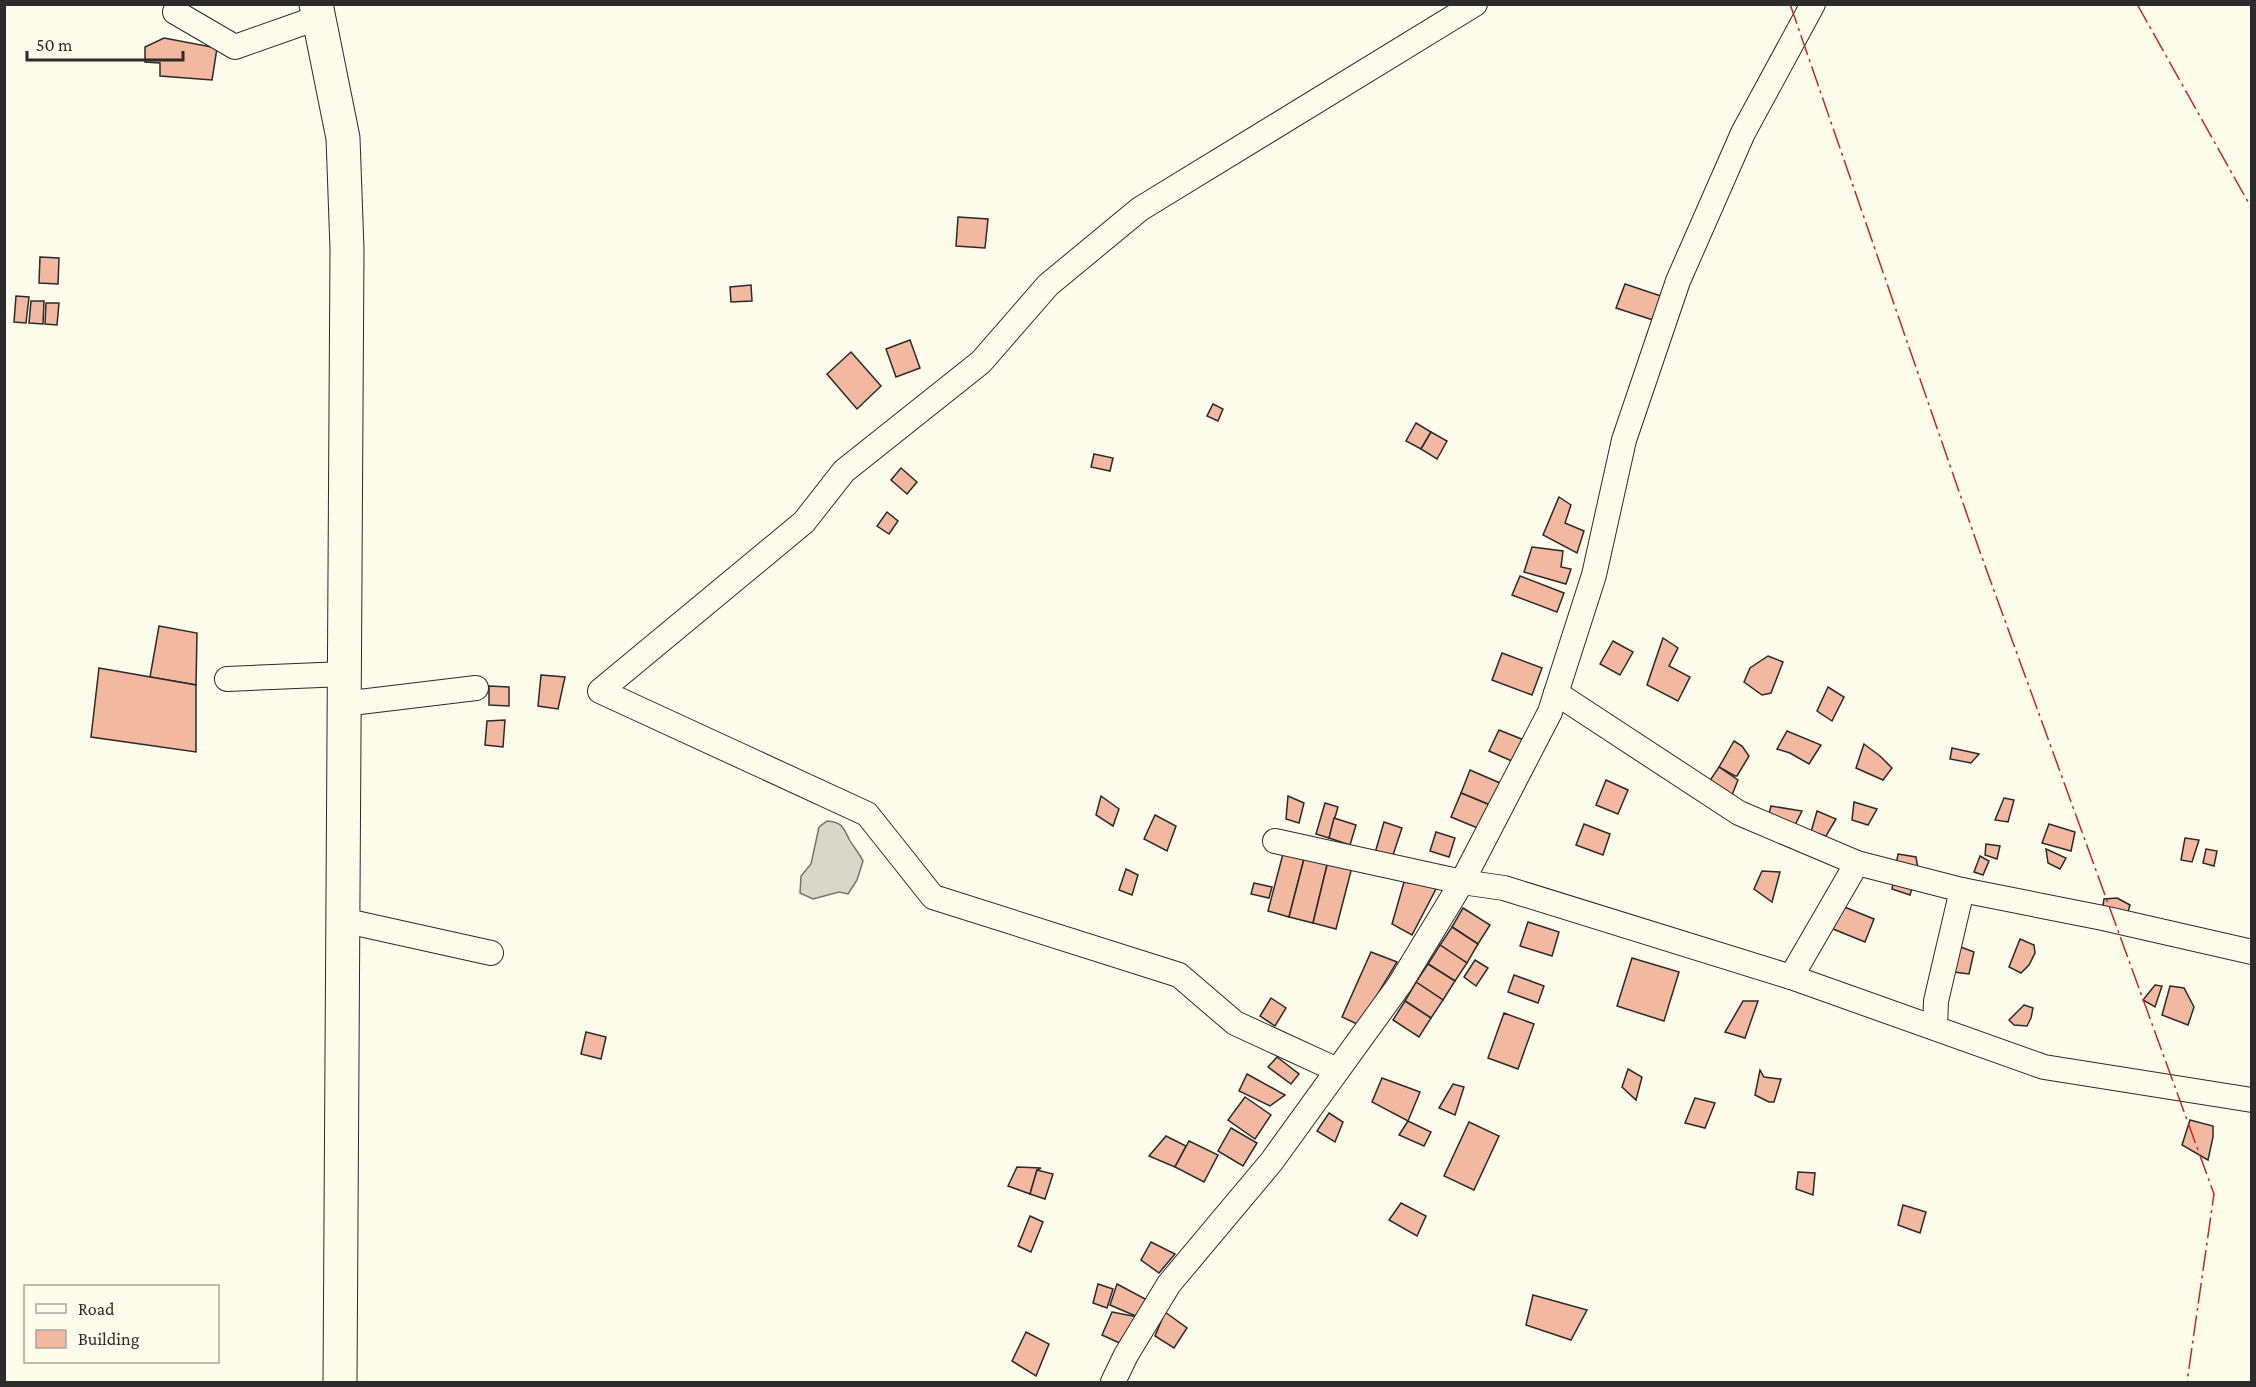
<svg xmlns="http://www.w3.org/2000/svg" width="2256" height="1387" font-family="'Crimson Pro',serif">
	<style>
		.water { fill: #d8d7c9; stroke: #74746e; stroke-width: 1.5 }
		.building { fill: #f2b8a0; stroke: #2b2b2b; stroke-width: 1.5 }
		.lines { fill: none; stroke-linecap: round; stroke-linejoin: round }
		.minor-casing { stroke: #2b2b2b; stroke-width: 26 }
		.highway-casing { stroke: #2b2b2b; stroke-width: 35 }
		.minor { stroke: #fdfbea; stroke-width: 24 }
		.highway { stroke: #fdfbea; stroke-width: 33 }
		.power { stroke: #c62828; stroke-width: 1.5; stroke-dasharray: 21 4.5 3 4.5; stroke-linecap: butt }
	</style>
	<rect width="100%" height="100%" fill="#fdfbea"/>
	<path class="water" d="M 827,821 C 842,822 843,827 849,839 C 853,846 859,853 863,861 L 857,880 L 848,894 L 839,892 L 813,899 L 800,893 L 801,876 L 811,864 L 819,827 Z"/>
	<g class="building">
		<path d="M 164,38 L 217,48 L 212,80 L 160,76 L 160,63 L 145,62 L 145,47 Z"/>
		<path d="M 958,217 L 988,219 L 985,248 L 956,246 Z"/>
		<path d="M 40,257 L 59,258 L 58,284 L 39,283 Z"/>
		<path d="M 1625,284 L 1661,296 L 1653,320 L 1616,308 Z"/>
		<path d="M 751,285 L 752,301 L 731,302 L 730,287 Z"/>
		<path d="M 16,296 L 29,297 L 26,323 L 14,322 Z"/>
		<path d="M 31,301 L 44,301 L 43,324 L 29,323 Z"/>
		<path d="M 46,303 L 59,303 L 57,325 L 45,324 Z"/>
		<path d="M 910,340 L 920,368 L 896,377 L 886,349 Z"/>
		<path d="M 851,352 L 881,386 L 857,409 L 827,374 Z"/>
		<path d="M 1213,404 L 1223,409 L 1218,421 L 1207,416 Z"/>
		<path d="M 1416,423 L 1431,432 L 1421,449 L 1406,441 Z"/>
		<path d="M 1431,432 L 1447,441 L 1437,459 L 1421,449 Z"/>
		<path d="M 1094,454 L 1113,458 L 1110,471 L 1091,467 Z"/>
		<path d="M 901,468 L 917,482 L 907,494 L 891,480 Z"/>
		<path d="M 1559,497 L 1571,505 L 1565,523 L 1584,531 L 1577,553 L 1543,535 Z"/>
		<path d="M 887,512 L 898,521 L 889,534 L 877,526 Z"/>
		<path d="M 1532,547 L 1563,551 L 1561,567 L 1571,569 L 1566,584 L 1524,572 Z"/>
		<path d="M 1520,576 L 1564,593 L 1557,612 L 1512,595 Z"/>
		<path d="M 159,626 L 197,633 L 196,685 L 150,677 Z"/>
		<path d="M 1663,638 L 1678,648 L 1669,666 L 1690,677 L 1678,701 L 1647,685 Z"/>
		<path d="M 1613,641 L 1633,652 L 1620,675 L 1600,664 Z"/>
		<path d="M 1502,653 L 1542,668 L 1532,695 L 1492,680 Z"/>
		<path d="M 1768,656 L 1783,662 L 1771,693 L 1762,695 L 1744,682 L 1750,668 Z"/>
		<path d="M 99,668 L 196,685 L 196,752 L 91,737 Z"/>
		<path d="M 541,675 L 565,677 L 558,709 L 538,706 Z"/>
		<path d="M 489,686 L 509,687 L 509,706 L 489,705 Z"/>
		<path d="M 1828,687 L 1844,697 L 1832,721 L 1817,711 Z"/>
		<path d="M 505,720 L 503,747 L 485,745 L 487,721 Z"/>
		<path d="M 1499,730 L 1524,740 L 1514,762 L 1489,751 Z"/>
		<path d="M 1787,731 L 1821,745 L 1809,764 L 1790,753 L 1777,749 Z"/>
		<path d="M 1734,741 L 1742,746 L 1749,756 L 1737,776 L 1735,776 L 1719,767 Z"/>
		<path d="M 1864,744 L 1880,756 L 1892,768 L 1883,780 L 1856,768 Z"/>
		<path d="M 1952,748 L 1979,754 L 1971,763 L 1950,759 Z"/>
		<path d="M 1719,767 L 1738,780 L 1732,795 L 1709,782 Z"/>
		<path d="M 1470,770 L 1500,783 L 1490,805 L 1461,793 Z"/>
		<path d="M 1606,780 L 1628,790 L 1618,814 L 1596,805 Z"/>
		<path d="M 1461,793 L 1490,805 L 1480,829 L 1451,817 Z"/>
		<path d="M 1101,796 L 1119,809 L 1113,826 L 1096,815 Z"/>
		<path d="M 1288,796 L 1304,803 L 1299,823 L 1286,819 Z"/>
		<path d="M 2004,798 L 2014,800 L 2008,822 L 1995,820 Z"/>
		<path d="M 1854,802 L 1877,809 L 1868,825 L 1852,820 Z"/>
		<path d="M 1325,803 L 1338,807 L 1329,838 L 1316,834 Z"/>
		<path d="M 1771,806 L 1802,811 L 1795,825 L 1766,825 Z"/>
		<path d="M 1817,811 L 1836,819 L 1826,836 L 1811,832 Z"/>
		<path d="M 1155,815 L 1176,826 L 1167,851 L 1144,839 Z"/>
		<path d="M 1334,818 L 1356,825 L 1350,845 L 1329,838 Z"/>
		<path d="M 1384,822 L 1402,828 L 1392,858 L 1375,853 Z"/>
		<path d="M 1584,824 L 1610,834 L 1603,855 L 1576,845 Z"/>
		<path d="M 2049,824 L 2075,832 L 2071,851 L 2042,843 Z"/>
		<path d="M 1436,832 L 1455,838 L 1449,857 L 1430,851 Z"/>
		<path d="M 2185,838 L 2199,840 L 2192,862 L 2181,860 Z"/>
		<path d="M 1986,844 L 2000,846 L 1997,859 L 1985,855 Z"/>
		<path d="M 2046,849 L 2066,858 L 2060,869 L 2048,863 Z"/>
		<path d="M 2206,849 L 2217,851 L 2214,866 L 2203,863 Z"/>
		<path d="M 1284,850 L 1305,855 L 1289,917 L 1268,911 Z"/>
		<path d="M 1898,854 L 1916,857 L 1918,869 L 1910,895 L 1892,889 Z"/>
		<path d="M 1305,855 L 1328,861 L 1313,923 L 1289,917 Z"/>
		<path d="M 1980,856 L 1989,861 L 1983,875 L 1974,872 Z"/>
		<path d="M 1328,861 L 1352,867 L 1336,929 L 1313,923 Z"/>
		<path d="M 1126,869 L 1138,875 L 1132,895 L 1119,890 Z"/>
		<path d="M 1762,871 L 1780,872 L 1772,902 L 1754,889 Z"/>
		<path d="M 1404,882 L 1437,887 L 1412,935 L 1392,924 Z"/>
		<path d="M 1254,883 L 1272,887 L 1269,898 L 1251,894 Z"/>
		<path d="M 2117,898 L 2130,905 L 2123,931 L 2100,925 L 2104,899 Z"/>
		<path d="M 1842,906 L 1874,919 L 1865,942 L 1833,929 Z"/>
		<path d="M 1463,908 L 1490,925 L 1478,944 L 1452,927 Z"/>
		<path d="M 1528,922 L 1559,932 L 1552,956 L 1520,946 Z"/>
		<path d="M 1452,927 L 1478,944 L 1467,963 L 1440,945 Z"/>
		<path d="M 2020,939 L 2034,945 L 2035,953 L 2029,965 L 2021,973 L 2009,967 Z"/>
		<path d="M 1440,945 L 1467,963 L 1455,981 L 1428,964 Z"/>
		<path d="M 1958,946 L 1974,952 L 1969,974 L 1954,972 Z"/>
		<path d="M 1371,952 L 1397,962 L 1359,1025 L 1342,1017 Z"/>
		<path d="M 1632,958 L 1679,972 L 1664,1021 L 1617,1006 Z"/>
		<path d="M 1475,960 L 1488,968 L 1476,986 L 1464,977 Z"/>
		<path d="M 1428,964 L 1455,981 L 1443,1000 L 1416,982 Z"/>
		<path d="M 1514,975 L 1544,986 L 1538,1003 L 1508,992 Z"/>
		<path d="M 1416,982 L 1443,1000 L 1431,1018 L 1405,1001 Z"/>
		<path d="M 2155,985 L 2162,986 L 2155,1007 L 2143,1000 Z"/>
		<path d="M 2170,986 L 2184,988 L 2194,1007 L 2188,1025 L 2162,1015 Z"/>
		<path d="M 1271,998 L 1286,1008 L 1275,1026 L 1260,1016 Z"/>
		<path d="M 1405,1001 L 1431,1018 L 1419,1037 L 1393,1020 Z"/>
		<path d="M 1743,1001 L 1758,1001 L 1745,1038 L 1725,1032 Z"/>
		<path d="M 2024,1005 L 2033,1008 L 2031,1018 L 2027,1026 L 2014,1025 L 2009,1020 Z"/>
		<path d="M 1504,1013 L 1534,1024 L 1518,1069 L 1488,1058 Z"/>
		<path d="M 586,1032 L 606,1037 L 601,1059 L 581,1054 Z"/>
		<path d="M 1277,1057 L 1299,1074 L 1291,1084 L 1268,1067 Z"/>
		<path d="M 1628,1069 L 1642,1077 L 1636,1100 L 1622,1087 Z"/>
		<path d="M 1760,1070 L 1764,1077 L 1781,1079 L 1774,1102 L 1769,1102 L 1755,1095 Z"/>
		<path d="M 1247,1074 L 1285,1095 L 1270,1106 L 1239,1091 Z"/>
		<path d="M 1382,1078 L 1420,1092 L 1408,1121 L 1372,1102 Z"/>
		<path d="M 1453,1084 L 1464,1087 L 1455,1115 L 1439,1108 Z"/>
		<path d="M 1245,1097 L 1271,1115 L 1255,1139 L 1228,1120 Z"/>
		<path d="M 1695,1098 L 1715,1103 L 1705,1128 L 1685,1123 Z"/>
		<path d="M 1329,1113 L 1343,1122 L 1335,1142 L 1317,1131 Z"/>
		<path d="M 2190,1120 L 2213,1126 L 2213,1137 L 2208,1160 L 2182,1145 Z"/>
		<path d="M 1408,1121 L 1431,1132 L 1424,1146 L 1399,1135 Z"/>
		<path d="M 1469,1122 L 1499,1136 L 1474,1190 L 1444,1176 Z"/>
		<path d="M 1231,1128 L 1257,1143 L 1243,1166 L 1218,1151 Z"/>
		<path d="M 1166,1136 L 1186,1146 L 1175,1167 L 1149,1156 Z"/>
		<path d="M 1189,1141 L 1218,1155 L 1204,1182 L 1175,1167 Z"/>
		<path d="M 1017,1167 L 1041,1168 L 1037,1170 L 1030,1194 L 1008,1186 Z"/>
		<path d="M 1037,1170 L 1053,1174 L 1045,1199 L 1030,1194 Z"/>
		<path d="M 1798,1172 L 1815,1173 L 1813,1195 L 1796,1189 Z"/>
		<path d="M 1401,1203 L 1426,1216 L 1417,1236 L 1389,1220 Z"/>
		<path d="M 1903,1205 L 1926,1212 L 1920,1233 L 1898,1225 Z"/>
		<path d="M 1030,1216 L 1043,1222 L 1031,1252 L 1018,1246 Z"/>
		<path d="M 1151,1242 L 1175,1254 L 1159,1273 L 1141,1260 Z"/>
		<path d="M 1098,1284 L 1113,1289 L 1107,1308 L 1093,1303 Z"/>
		<path d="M 1117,1284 L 1149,1301 L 1138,1317 L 1110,1305 Z"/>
		<path d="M 1533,1295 L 1587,1310 L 1571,1340 L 1526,1325 Z"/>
		<path d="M 1112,1312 L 1138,1317 L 1126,1346 L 1102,1335 Z"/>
		<path d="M 1165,1312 L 1187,1328 L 1174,1348 L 1155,1336 Z"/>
		<path d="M 1026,1332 L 1049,1344 L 1036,1376 L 1012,1361 Z"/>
	</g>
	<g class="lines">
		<g class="minor-casing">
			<g id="minor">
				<path d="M 175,12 L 235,47 L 320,17"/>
				<path d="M 227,679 L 344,674"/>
				<path d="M 1556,693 L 1739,813 L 1857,863 L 1962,890 L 2103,918 L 2252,952"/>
				<path d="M 343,704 L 476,688"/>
				<path d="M 1275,841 L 1462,882 L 1504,888 L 1791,977 L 2044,1067 L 2252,1100"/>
				<path d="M 342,920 L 491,953"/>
				<path d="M 1791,977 L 1857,863"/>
				<path d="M 1935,1027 L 1936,1001 L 1962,890"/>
				<path d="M 1337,1070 L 1235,1023 L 1179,975 L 933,897 L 867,814 L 600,691 L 804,522 L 844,471 L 981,362 L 1048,285 L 1140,209 L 1475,4"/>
				<path d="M 1113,1382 L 1126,1355 L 1169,1284 L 1272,1161 L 1400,984 L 1462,882 L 1550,712 L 1594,575 L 1624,440 L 1678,281 L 1743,133 L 1813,4"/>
			</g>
		</g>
		<g class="highway-casing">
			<path id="highway" d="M 316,4 L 343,138 L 347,249 L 340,1382"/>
		</g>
		<use href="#minor" class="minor"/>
		<use href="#highway" class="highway"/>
		<g class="power">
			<path d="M 1790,4 L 1980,552 L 2214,1194 L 2187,1382"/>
			<path d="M 2137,4 L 2252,209"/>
		</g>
	</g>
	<rect width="2256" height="1387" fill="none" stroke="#2b2b2b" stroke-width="12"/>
	<rect x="24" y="1285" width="195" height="78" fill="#fdfbea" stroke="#a9a89e" stroke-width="1.5"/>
	<rect x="36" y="1304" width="30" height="9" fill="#fdfbea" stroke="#a9a89e" stroke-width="1.5"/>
	<text x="78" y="1315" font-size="18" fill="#2b2b2b">Road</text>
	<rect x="36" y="1330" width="30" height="18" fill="#f2b8a0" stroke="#a9a89e" stroke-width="1.5"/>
	<text x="78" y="1345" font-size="18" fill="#2b2b2b">Building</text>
	<path d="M27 51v9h156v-9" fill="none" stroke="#2b2b2b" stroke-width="3"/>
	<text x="36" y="51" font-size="18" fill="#2b2b2b" stroke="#fdfbea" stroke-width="4.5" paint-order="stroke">50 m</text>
</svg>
